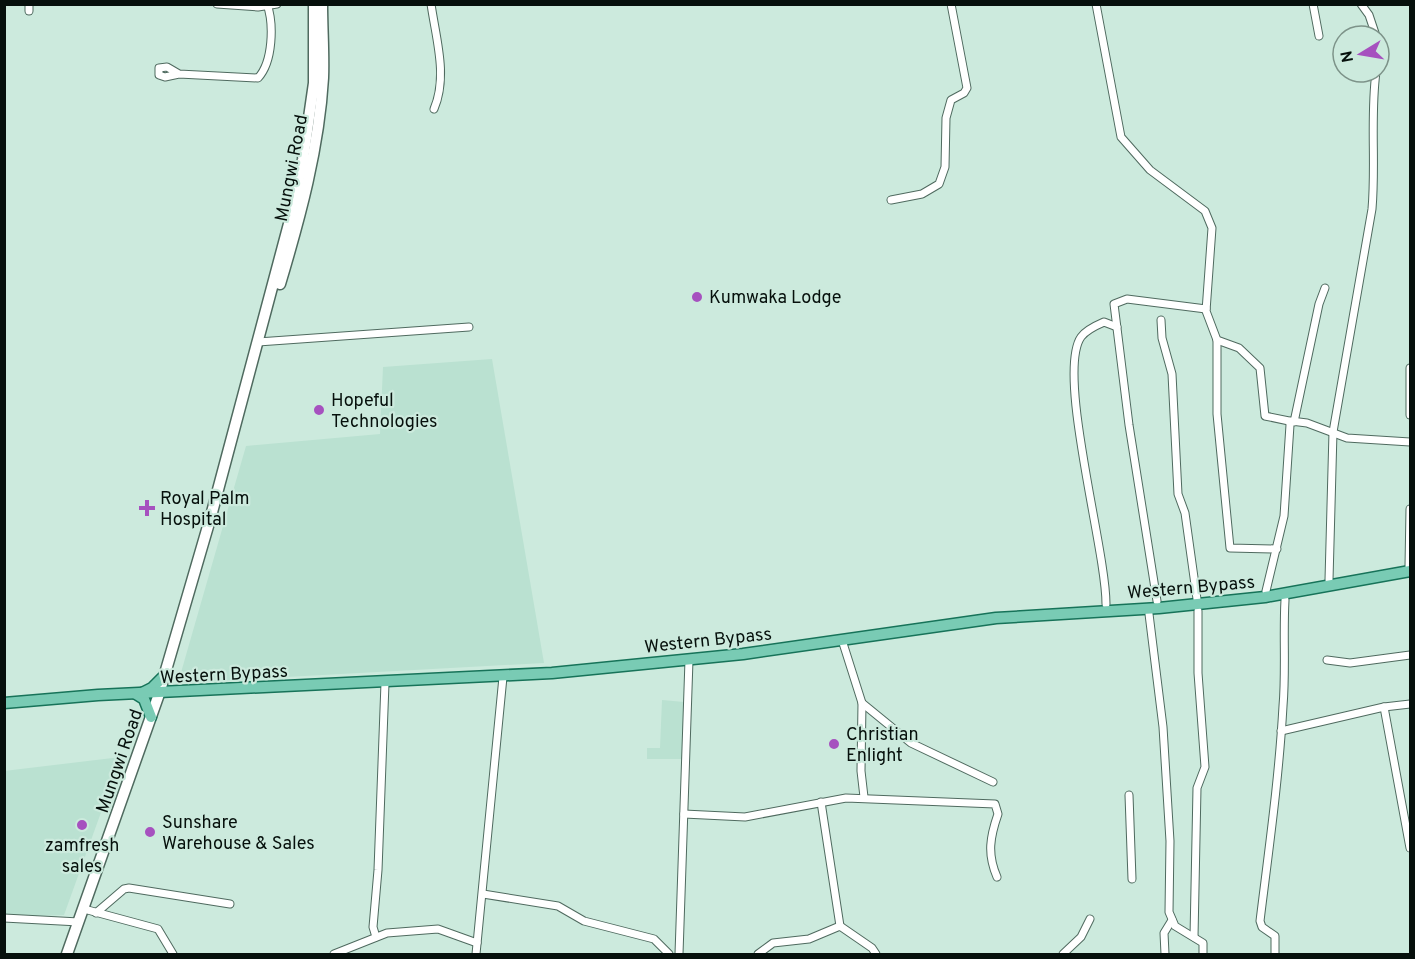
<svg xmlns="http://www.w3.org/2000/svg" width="1415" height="959" font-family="Overpass,sans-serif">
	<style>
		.built { fill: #bae1d1 }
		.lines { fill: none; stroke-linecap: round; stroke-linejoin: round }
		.street-casing { stroke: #4f6a5f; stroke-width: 9 }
		.secondary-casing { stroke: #4f6a5f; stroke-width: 13 }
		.primary-casing { stroke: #177359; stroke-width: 13 }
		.street { stroke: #fff; stroke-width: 7 }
		.secondary { stroke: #fff; stroke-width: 10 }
		.primary { stroke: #79cbb4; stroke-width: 10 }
		.poi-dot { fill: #a651bf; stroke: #cceadd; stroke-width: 2 }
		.labels { text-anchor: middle; stroke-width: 4.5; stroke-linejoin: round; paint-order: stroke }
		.street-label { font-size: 18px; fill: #06100c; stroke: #cceadd }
		.poi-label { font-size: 18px; fill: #06100c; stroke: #cceadd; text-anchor: start }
	</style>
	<rect width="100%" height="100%" fill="#cceadd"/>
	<g class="built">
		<path d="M 492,359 L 544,663 L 178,683 L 246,446 L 380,434 L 383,367 Z"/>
		<path d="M 662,700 L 684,702 L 683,759 L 647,759 L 647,748 L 660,748 Z"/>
		<path d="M 121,757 L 64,915 L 5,917 L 4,771 Z"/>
	</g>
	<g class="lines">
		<g class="street-casing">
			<g id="street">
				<path d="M 217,4 L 258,7 L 277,4"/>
				<path d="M 431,4 C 436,39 448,76 434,109"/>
				<path d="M 1096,4 L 1121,137 L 1150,170 L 1205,211 L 1212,228 L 1206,311 L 1217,340 L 1239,348 L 1260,368 L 1265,416 L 1289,421 L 1290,425 L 1284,516 L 1266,591"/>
				<path d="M 1313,4 L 1319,36"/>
				<path d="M 1361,4 L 1369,15 L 1376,36"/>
				<path d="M 29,11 L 29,4"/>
				<path d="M 179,74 L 167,67 L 159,68 L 159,75 L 165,77 L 179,74 L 258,78 C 273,62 274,24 267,4"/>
				<path d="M 891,200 L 922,194 L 939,184 L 945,167 L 946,118 L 951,100 L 964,93 L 967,88 L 951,4"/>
				<path d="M 1161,320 L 1162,338 L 1172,374 L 1178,494 L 1185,513 L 1197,599"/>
				<path d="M 1217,340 L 1217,414 L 1230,548 L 1277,549"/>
				<path d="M 258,342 L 469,327"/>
				<path d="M 1410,368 L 1410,415"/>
				<path d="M 1291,421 L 1307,423 L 1347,438 L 1410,442"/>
				<path d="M 1294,422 L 1319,304 L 1325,288"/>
				<path d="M 1409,566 L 1410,509"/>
				<path d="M 1329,580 L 1333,432 L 1372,209 C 1376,163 1370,117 1376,72"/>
				<path d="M 1157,601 L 1129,425 L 1114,304 L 1127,299 L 1206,309"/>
				<path d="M 1106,604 C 1106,549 1056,373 1081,337 C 1086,330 1097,325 1104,322 L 1117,327"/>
				<path d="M 1149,614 L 1163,727 L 1170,841 L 1169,912 L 1175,926 L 1203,943 L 1203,954"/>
				<path d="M 842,640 L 862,703 L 911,743 L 993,782"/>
				<path d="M 1327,660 L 1350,663 L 1410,655"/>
				<path d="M 862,703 L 861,771 L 864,797"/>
				<path d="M 1384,707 L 1410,848"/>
				<path d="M 1281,731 L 1384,707 L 1410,704"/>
				<path d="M 1129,795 L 1132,879"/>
				<path d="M 821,802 L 840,926"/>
				<path d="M 684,814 L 745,817 L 846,798 L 995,804 L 998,814 C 990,837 987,854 997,877"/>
				<path d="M 483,894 L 558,906 L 584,921 L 654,939 L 669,954"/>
				<path d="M 84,909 L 158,929 L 173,954"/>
				<path d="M 96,913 L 124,889 L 129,888 L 230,904"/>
				<path d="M 4,918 L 79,922"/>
				<path d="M 376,937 L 373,927 L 378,870 L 385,683"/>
				<path d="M 1194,937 L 1197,788 L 1205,767 L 1198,673 L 1198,611"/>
				<path d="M 334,954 L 387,933 L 438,929 L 477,943"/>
				<path d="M 476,954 L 503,677"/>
				<path d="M 679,954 L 689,660"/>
				<path d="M 758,954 L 773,943 L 809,939 L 840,926 L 872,948 L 876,954"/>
				<path d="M 1063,954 L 1081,937 L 1090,919"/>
				<path d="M 1165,954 L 1164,933 L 1172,920"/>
				<path d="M 1275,954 L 1275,936 L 1262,927 L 1260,921 C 1269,848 1279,778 1283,706 C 1286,671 1283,635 1285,600"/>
			</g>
		</g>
		<g class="secondary-casing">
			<g id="secondary">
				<path d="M 280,284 C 300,217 319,148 323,78 C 324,54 322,29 322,4"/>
				<path d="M 67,954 L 159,694 L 211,516 L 290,220 L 303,159 L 314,83 L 314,4"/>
			</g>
		</g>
		<g class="primary-casing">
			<g id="primary">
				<path d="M 142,693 L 152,688 L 165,675"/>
				<path d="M 136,694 L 144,699 L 151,717"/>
				<path d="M 4,703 L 98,695 L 552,673 L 743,654 L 996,618 L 1159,608 L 1265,597 L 1410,571"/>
			</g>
		</g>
		<use href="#street" class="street"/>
		<use href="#secondary" class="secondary"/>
		<use href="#primary" class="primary"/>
	</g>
	<g class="poi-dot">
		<circle cx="697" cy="297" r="6"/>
		<circle cx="319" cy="410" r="6"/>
		<path d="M144 499h6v6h6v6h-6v6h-6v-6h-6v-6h6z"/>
		<circle cx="834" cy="744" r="6"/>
		<circle cx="82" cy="825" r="6"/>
		<circle cx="150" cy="832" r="6"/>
	</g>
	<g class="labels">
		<g class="street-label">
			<text transform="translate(291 168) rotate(-79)" y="6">Mungwi Road</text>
			<text transform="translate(1191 587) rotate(-5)" y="6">Western Bypass</text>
			<text transform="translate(708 640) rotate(-6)" y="6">Western Bypass</text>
			<text transform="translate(224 674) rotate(-3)" y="6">Western Bypass</text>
			<text transform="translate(119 761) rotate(-71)" y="6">Mungwi Road</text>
		</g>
		<g class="poi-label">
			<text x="709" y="303">Kumwaka Lodge</text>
			<text x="331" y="406">Hopeful<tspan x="331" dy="21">Technologies</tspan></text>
			<text x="160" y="504">Royal Palm<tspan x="160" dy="21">Hospital</tspan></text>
			<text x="846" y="740">Christian<tspan x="846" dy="21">Enlight</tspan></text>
			<text x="162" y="828">Sunshare<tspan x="162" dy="21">Warehouse &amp; Sales</tspan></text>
			<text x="82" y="851" text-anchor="middle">zamfresh<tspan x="82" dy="21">sales</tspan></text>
		</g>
	</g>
	<rect width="1415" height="959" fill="none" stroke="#06100c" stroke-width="12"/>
	<g transform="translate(1361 54) rotate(259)"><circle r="28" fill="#cceadd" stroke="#7d9389" stroke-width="1.5"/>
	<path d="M0-4.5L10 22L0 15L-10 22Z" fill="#a651bf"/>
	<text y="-9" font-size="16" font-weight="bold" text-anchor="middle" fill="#06100c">N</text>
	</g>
</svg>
